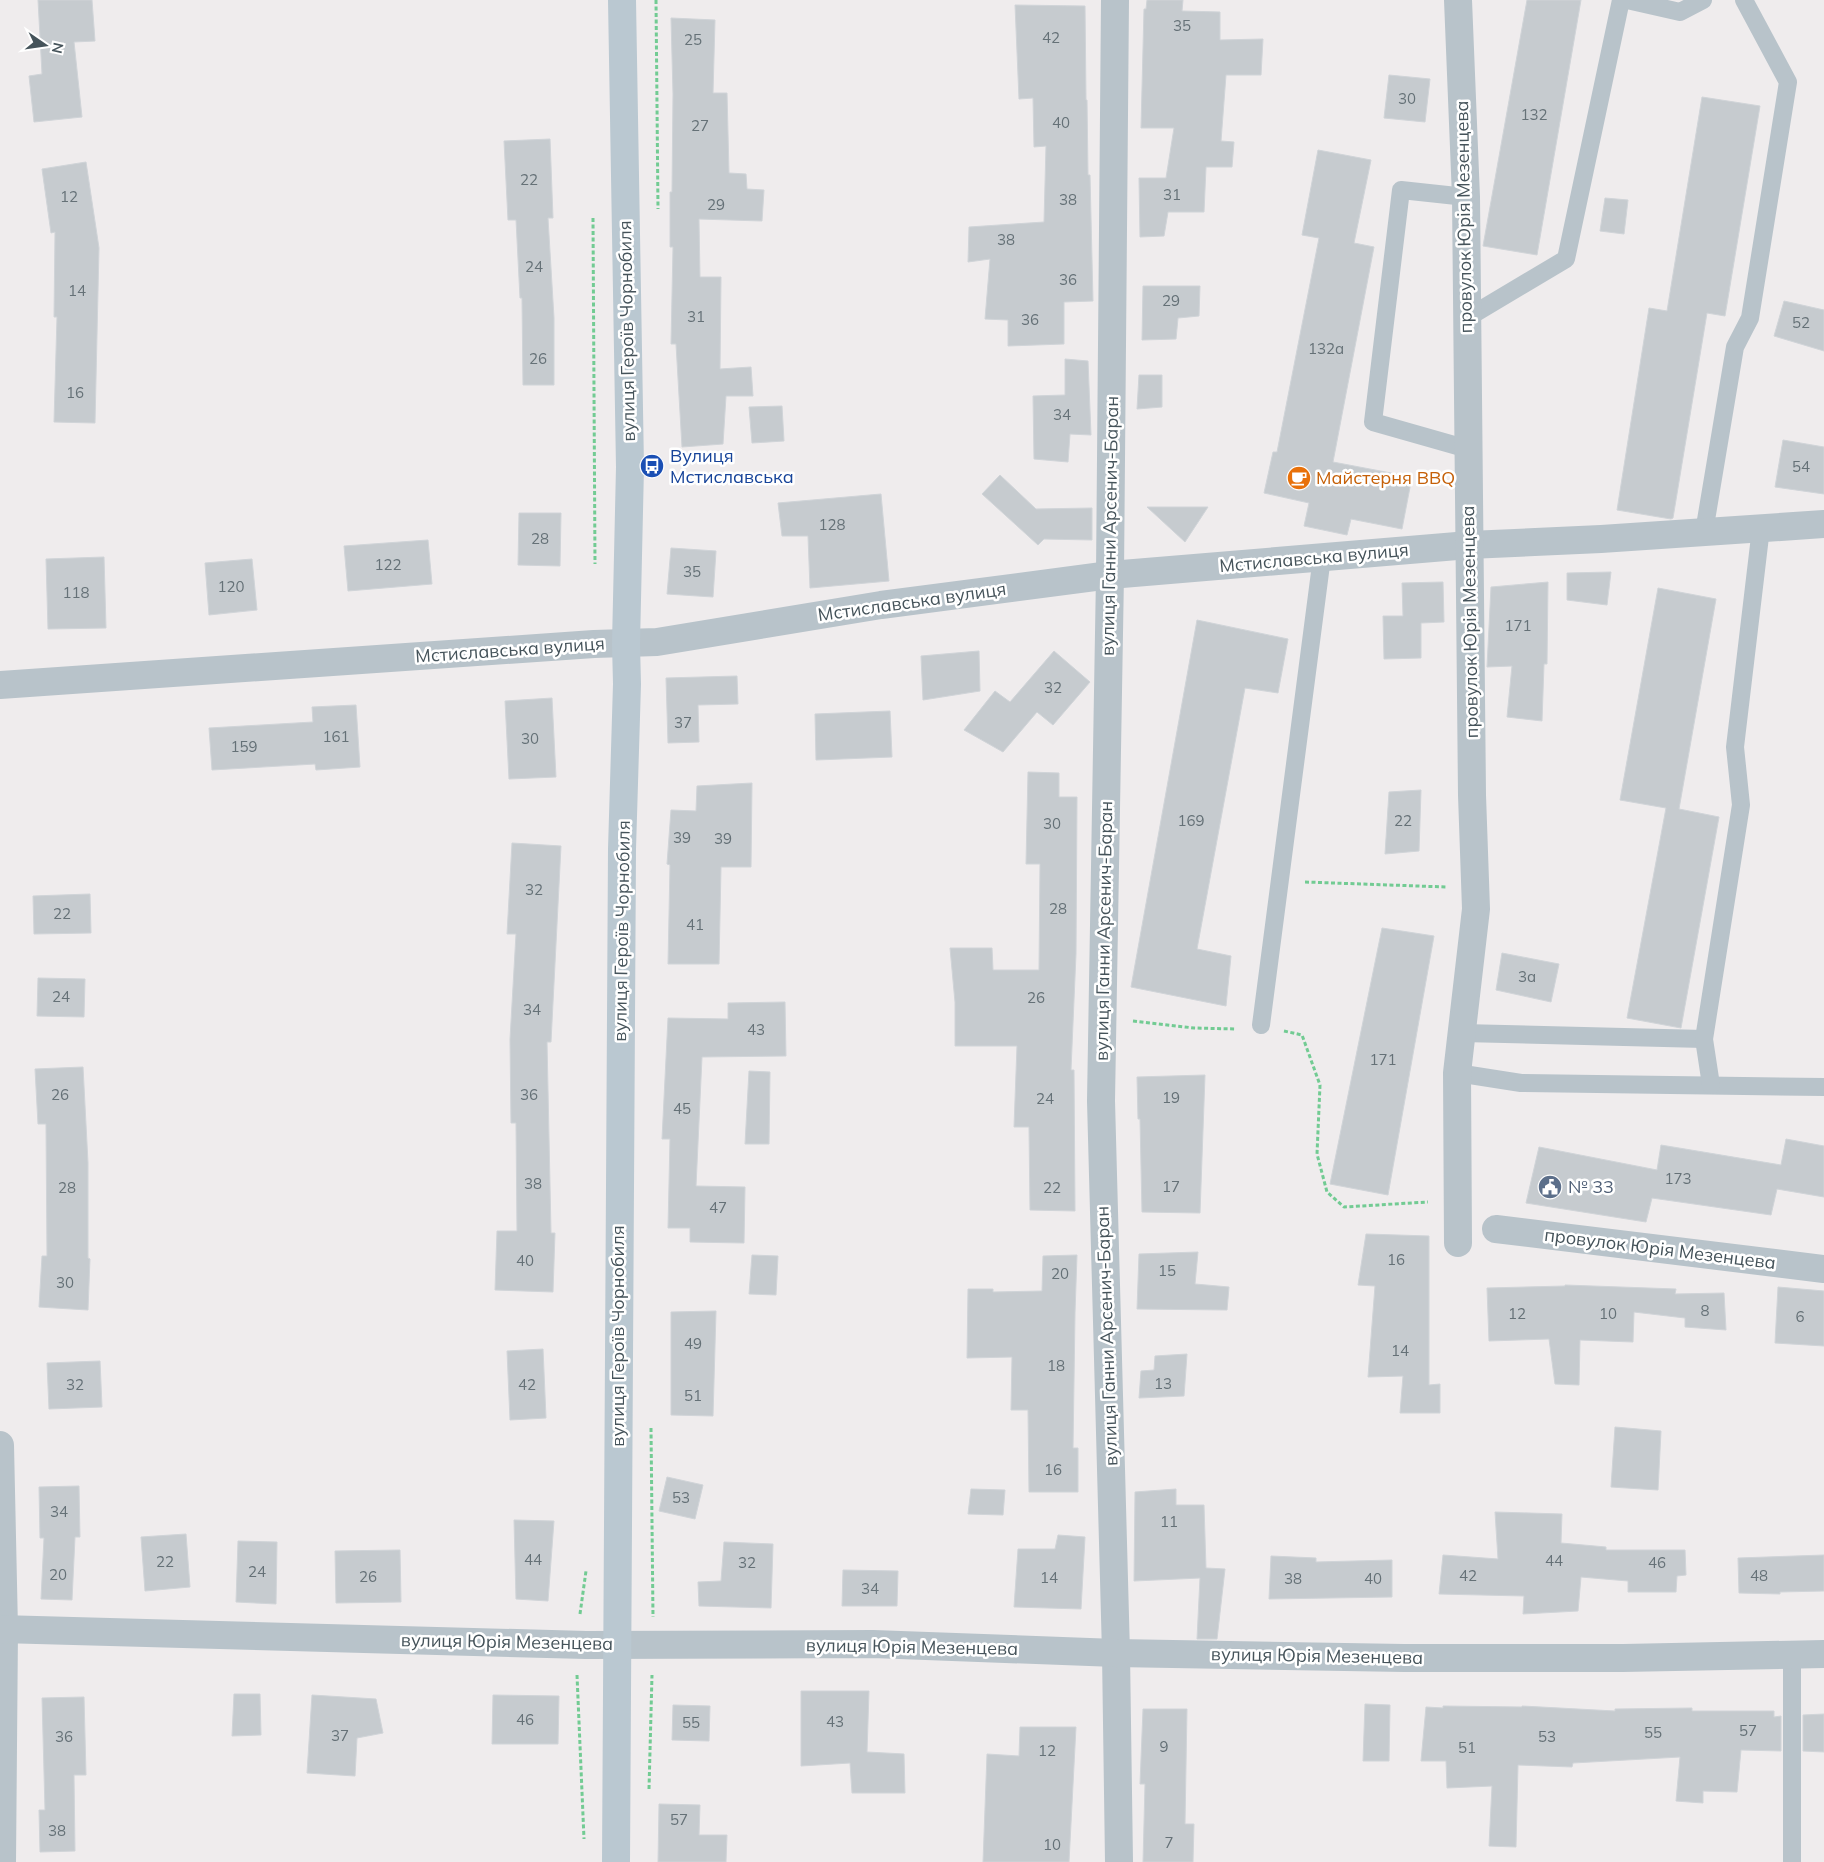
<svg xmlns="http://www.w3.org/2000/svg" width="1824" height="1862" font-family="Mulish,sans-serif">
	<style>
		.building { fill: #c6cbcf; stroke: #d0d4d8 }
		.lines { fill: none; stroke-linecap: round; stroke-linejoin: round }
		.path { stroke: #72cb93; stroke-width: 3; stroke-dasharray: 4 2.5; stroke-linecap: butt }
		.lane { stroke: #b8c3ca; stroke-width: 18 }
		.street { stroke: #b8c3ca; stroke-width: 28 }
		.secondary { stroke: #bac8d1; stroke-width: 28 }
		.labels { text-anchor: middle; stroke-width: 5; stroke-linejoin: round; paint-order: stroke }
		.number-label { font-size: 15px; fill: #657177 }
		.street-label { font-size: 18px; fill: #45535a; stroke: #fff }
		.transit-label { font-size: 18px; fill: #164399; stroke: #fff; text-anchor: start }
		.food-label { font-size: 18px; fill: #c56008; stroke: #fff; text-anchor: start }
		.service-label { font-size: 18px; fill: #4e5e75; stroke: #fff; text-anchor: start }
	</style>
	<rect width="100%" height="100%" fill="#efeced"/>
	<g class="building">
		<path d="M 38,0 L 92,0 L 95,41 L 74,42 L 82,117 L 34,122 L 29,76 L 42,74 Z"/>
		<path d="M 1147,0 L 1183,0 L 1182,11 L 1220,12 L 1220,40 L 1263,39 L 1261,75 L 1226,75 L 1221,141 L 1234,142 L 1232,167 L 1206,167 L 1204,212 L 1168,212 L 1164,236 L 1140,237 L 1139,178 L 1166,178 L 1174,128 L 1141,128 L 1144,9 L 1146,9 Z"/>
		<path d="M 1527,0 L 1581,0 L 1537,255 L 1483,246 Z"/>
		<path d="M 1015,5 L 1085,6 L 1086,100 L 1087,100 L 1088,175 L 1090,175 L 1093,301 L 1064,302 L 1064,344 L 1008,346 L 1008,320 L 985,319 L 990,259 L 968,262 L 969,227 L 1044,222 L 1046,146 L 1034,147 L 1033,98 L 1019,99 Z"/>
		<path d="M 671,18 L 715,20 L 713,93 L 727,93 L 729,173 L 746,174 L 747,189 L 764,190 L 762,221 L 699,219 L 700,277 L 721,277 L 720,369 L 751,367 L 753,396 L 726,396 L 723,444 L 682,447 L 676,344 L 671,344 L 673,247 L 670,247 L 670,192 L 672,192 L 673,94 Z"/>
		<path d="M 1389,75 L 1430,79 L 1425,122 L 1384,118 Z"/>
		<path d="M 1702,97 L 1760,106 L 1725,316 L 1707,313 L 1673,518 L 1671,519 L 1617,510 L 1649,308 L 1667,311 Z"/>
		<path d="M 550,139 L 553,218 L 548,218 L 554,318 L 554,385 L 523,385 L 522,298 L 520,298 L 516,220 L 508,220 L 504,141 Z"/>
		<path d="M 1318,150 L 1371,160 L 1354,243 L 1374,247 L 1333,462 L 1412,477 L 1402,529 L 1351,519 L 1347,535 L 1304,526 L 1309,503 L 1264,493 L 1273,452 L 1277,452 L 1319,238 L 1302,235 Z"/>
		<path d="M 86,162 L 99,248 L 95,423 L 54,422 L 57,317 L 54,317 L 55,232 L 51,233 L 42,169 Z"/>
		<path d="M 1605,198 L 1628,200 L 1624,234 L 1600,231 Z"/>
		<path d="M 1143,286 L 1200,286 L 1199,316 L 1178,318 L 1176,339 L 1142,340 Z"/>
		<path d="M 1784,301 L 1824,310 L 1824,351 L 1774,336 Z"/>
		<path d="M 1065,359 L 1088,361 L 1091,435 L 1070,434 L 1068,462 L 1034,459 L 1033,396 L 1065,395 Z"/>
		<path d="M 1139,375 L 1162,375 L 1162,407 L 1137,409 Z"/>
		<path d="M 782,406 L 784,441 L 752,443 L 749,407 Z"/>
		<path d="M 1783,440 L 1824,447 L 1824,494 L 1775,487 Z"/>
		<path d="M 1000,475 L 1036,509 L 1092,508 L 1092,540 L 1044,539 L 1038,545 L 982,494 Z"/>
		<path d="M 881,494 L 889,581 L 810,588 L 808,536 L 782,536 L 778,503 Z"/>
		<path d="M 1147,507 L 1208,507 L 1185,542 Z"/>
		<path d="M 519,513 L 561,513 L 560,566 L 518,565 Z"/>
		<path d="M 428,540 L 432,584 L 348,591 L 344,546 Z"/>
		<path d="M 671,548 L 716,551 L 713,597 L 667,594 Z"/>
		<path d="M 104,557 L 106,628 L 48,629 L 46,559 Z"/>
		<path d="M 252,559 L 257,610 L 209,615 L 205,563 Z"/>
		<path d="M 1611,572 L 1607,605 L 1567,600 L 1567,573 Z"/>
		<path d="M 1443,582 L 1444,622 L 1421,623 L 1421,658 L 1384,659 L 1383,616 L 1403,616 L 1402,583 Z"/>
		<path d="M 1548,582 L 1547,664 L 1544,664 L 1542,721 L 1507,717 L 1512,666 L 1487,667 L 1491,587 Z"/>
		<path d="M 1658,588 L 1716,599 L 1679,809 L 1719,817 L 1681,1028 L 1627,1018 L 1666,808 L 1620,800 Z"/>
		<path d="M 1197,620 L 1288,639 L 1278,693 L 1245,688 L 1197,949 L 1231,956 L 1226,1006 L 1131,987 Z"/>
		<path d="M 979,651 L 980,691 L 923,700 L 921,656 Z"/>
		<path d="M 1054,651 L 1090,682 L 1053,725 L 1037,712 L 1003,752 L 964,730 L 995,691 L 1010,702 Z"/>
		<path d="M 737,676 L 738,704 L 698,705 L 699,742 L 668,743 L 666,678 Z"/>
		<path d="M 552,698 L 556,777 L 509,779 L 505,701 Z"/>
		<path d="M 356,705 L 360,767 L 316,770 L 315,764 L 212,770 L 209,728 L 313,722 L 312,707 Z"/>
		<path d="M 890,711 L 892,757 L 816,760 L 815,714 Z"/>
		<path d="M 1028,772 L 1059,773 L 1059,797 L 1077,797 L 1076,954 L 1071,1070 L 1074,1070 L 1075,1211 L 1030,1210 L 1029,1127 L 1014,1127 L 1017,1046 L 955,1046 L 955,1002 L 950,948 L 992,948 L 993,970 L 1039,970 L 1040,864 L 1026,864 Z"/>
		<path d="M 752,783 L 751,867 L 721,867 L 719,964 L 668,964 L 670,865 L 667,864 L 671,810 L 696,811 L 697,786 Z"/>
		<path d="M 1421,790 L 1419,851 L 1385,854 L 1389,792 Z"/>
		<path d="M 512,843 L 561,846 L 551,1042 L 547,1042 L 551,1233 L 555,1233 L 553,1292 L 495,1290 L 497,1231 L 517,1231 L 516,1123 L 511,1123 L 510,1039 L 516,934 L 507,934 Z"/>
		<path d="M 90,894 L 91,933 L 34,934 L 33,896 Z"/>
		<path d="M 1382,928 L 1434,936 L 1388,1195 L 1330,1184 Z"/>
		<path d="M 1502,953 L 1559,964 L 1551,1002 L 1496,990 Z"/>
		<path d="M 38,978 L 85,979 L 84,1017 L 37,1016 Z"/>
		<path d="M 785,1002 L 786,1056 L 702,1057 L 696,1186 L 745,1187 L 744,1243 L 690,1242 L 690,1228 L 668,1228 L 670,1139 L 662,1139 L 668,1018 L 728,1019 L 728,1003 Z"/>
		<path d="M 83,1067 L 88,1163 L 88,1258 L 90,1259 L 88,1310 L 39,1307 L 42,1256 L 47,1256 L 46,1124 L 38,1124 L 35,1069 Z"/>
		<path d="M 749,1071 L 770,1072 L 769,1144 L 745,1144 Z"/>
		<path d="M 1205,1075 L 1200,1213 L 1142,1212 L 1140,1119 L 1138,1119 L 1137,1077 Z"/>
		<path d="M 1786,1139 L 1824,1146 L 1824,1197 L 1777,1189 L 1771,1215 L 1652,1198 L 1646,1222 L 1526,1203 L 1539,1147 L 1657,1170 L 1661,1145 L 1781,1165 Z"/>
		<path d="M 1366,1234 L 1429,1236 L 1429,1385 L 1440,1384 L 1440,1413 L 1400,1413 L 1403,1376 L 1368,1377 L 1375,1286 L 1358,1285 Z"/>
		<path d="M 1198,1252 L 1195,1284 L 1229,1287 L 1227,1310 L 1137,1309 L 1139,1254 Z"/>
		<path d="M 752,1255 L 778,1256 L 776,1295 L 749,1294 Z"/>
		<path d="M 1077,1255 L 1075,1313 L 1073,1448 L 1078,1448 L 1078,1492 L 1029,1492 L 1028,1410 L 1011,1410 L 1012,1357 L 967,1358 L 968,1289 L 993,1289 L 993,1292 L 1042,1291 L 1043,1256 Z"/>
		<path d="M 1565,1285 L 1676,1289 L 1675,1294 L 1724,1293 L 1726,1330 L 1685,1327 L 1685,1318 L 1634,1312 L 1633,1342 L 1580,1340 L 1579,1385 L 1555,1384 L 1549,1339 L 1489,1341 L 1487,1288 L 1565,1286 Z"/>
		<path d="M 1778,1287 L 1824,1291 L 1824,1346 L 1775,1343 Z"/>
		<path d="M 716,1311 L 713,1416 L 671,1415 L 671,1312 Z"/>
		<path d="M 543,1349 L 546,1418 L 510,1420 L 507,1351 Z"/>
		<path d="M 1187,1354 L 1184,1396 L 1139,1398 L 1141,1371 L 1154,1370 L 1155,1356 Z"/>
		<path d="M 100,1361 L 102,1407 L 49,1409 L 47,1363 Z"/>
		<path d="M 1615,1427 L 1661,1431 L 1658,1490 L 1611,1487 Z"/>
		<path d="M 667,1477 L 703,1485 L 695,1519 L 659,1511 Z"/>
		<path d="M 79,1486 L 80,1537 L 75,1537 L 72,1600 L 41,1599 L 44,1538 L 40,1538 L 39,1487 Z"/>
		<path d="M 971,1489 L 1005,1490 L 1003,1515 L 968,1514 Z"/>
		<path d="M 1176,1489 L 1176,1505 L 1204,1505 L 1206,1568 L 1225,1569 L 1217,1639 L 1197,1639 L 1200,1578 L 1134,1581 L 1135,1492 Z"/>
		<path d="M 1495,1512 L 1562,1514 L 1561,1543 L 1606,1547 L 1606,1550 L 1685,1550 L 1686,1575 L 1677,1576 L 1676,1592 L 1628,1592 L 1628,1581 L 1581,1577 L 1578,1611 L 1523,1614 L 1524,1596 L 1439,1594 L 1443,1555 L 1498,1559 Z"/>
		<path d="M 514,1520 L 554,1521 L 548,1601 L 516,1599 Z"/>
		<path d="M 186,1534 L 190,1587 L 145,1591 L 141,1537 Z"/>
		<path d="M 1058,1535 L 1085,1537 L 1081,1609 L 1014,1607 L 1018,1549 L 1055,1549 Z"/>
		<path d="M 238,1541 L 277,1542 L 276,1604 L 236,1602 Z"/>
		<path d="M 724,1542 L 773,1544 L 771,1608 L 699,1606 L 698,1582 L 721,1581 Z"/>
		<path d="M 400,1550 L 401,1602 L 336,1603 L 335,1551 Z"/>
		<path d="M 1824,1555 L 1824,1591 L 1780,1592 L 1780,1594 L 1739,1593 L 1738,1558 Z"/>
		<path d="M 1271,1556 L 1316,1558 L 1316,1562 L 1392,1560 L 1392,1597 L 1269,1599 Z"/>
		<path d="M 843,1570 L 898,1571 L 897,1606 L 842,1606 Z"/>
		<path d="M 801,1691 L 869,1691 L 867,1752 L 904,1754 L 905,1793 L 852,1793 L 850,1763 L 801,1766 Z"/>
		<path d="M 234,1694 L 260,1694 L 261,1735 L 232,1736 Z"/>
		<path d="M 312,1695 L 376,1699 L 383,1733 L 357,1738 L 355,1776 L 307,1773 Z"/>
		<path d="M 493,1695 L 559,1696 L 558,1744 L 492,1744 Z"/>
		<path d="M 84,1697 L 86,1775 L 74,1775 L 75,1851 L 40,1852 L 39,1810 L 45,1810 L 42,1698 Z"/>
		<path d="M 1365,1704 L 1390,1705 L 1389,1761 L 1363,1761 Z"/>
		<path d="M 673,1705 L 710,1706 L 709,1741 L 672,1740 Z"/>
		<path d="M 1443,1706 L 1522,1707 L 1522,1706 L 1615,1711 L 1615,1709 L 1692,1708 L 1692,1711 L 1774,1711 L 1774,1717 L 1781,1716 L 1781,1751 L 1741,1750 L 1737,1792 L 1703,1791 L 1703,1803 L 1676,1801 L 1680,1757 L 1573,1763 L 1572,1767 L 1518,1765 L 1516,1847 L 1489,1846 L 1492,1786 L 1447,1788 L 1446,1761 L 1421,1761 L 1426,1707 L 1443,1708 Z"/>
		<path d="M 1143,1709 L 1187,1709 L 1185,1824 L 1194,1824 L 1193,1862 L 1143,1862 L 1145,1784 L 1140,1784 Z"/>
		<path d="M 1824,1714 L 1824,1752 L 1803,1751 L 1803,1715 Z"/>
		<path d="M 1020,1727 L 1076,1727 L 1069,1862 L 983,1862 L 987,1754 L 1019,1756 Z"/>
		<path d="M 659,1804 L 700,1805 L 699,1835 L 727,1835 L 726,1862 L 658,1862 Z"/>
	</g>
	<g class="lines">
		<g class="path">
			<path d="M 656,0 L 658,209"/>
			<path d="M 593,218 L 595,564"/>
			<path d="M 1305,882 L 1446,887"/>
			<path d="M 1133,1021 L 1194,1028 L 1236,1029"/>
			<path d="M 1284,1031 L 1302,1035 L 1320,1085 L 1317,1154 L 1327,1192 L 1344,1207 L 1428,1202"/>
			<path d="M 651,1428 L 653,1617"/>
			<path d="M 580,1614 L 586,1571"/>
			<path d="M 577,1675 L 584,1839"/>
			<path d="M 649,1789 L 652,1675"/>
		</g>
		<g class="lane">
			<path d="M 1627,0 L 1680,12 L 1703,0"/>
			<path d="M 1466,197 L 1401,190 L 1373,422 L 1468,449"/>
			<path d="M 1467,318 L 1566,259 L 1621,0"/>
			<path d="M 1704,532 L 1735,347 L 1750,318 L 1788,82 L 1744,0"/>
			<path d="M 1261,1025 L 1322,557"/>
			<path d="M 1462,1033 L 1704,1039"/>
			<path d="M 1457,1073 L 1521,1083 L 1824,1087"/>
			<path d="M 1711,1085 L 1704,1039 L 1741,805 L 1735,747 L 1761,528"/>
			<path d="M 1792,1862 L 1792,1655"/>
		</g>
		<g class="street">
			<path d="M 1115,0 L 1110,575 L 1101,1101 L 1116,1653 L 1119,1862"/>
			<path d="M 0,685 L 594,644 L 657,642 L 881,605 L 1110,575 L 1469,545 L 1601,539 L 1824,524"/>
			<path d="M 1496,1229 L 1824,1269"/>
			<path d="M 1458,1243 L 1457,1073 L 1476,909 L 1472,795 L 1466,197 L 1458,0"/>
			<path d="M 0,1445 L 4,1629 L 2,1862"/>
			<path d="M 0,1629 L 586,1645 L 873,1644 L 1116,1653 L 1404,1658 L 1623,1658 L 1824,1654"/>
		</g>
		<path class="secondary" d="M 616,1862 L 622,849 L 627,684 L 626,644 L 630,467 L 622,0"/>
	</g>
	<defs>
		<g id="bus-disc" transform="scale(1.25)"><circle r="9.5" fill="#1a4fb4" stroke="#fff"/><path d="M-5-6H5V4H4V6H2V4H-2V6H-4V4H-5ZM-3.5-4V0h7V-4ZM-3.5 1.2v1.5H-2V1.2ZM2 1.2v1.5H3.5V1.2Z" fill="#fff"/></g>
		<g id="cafe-disc" transform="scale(1.25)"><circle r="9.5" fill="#e8710a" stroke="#fff"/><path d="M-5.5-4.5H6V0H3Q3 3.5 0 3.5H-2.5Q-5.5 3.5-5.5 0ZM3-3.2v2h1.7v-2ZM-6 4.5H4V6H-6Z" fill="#fff"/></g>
		<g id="civic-disc" transform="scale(1.25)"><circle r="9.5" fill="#5c6f8a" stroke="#fff"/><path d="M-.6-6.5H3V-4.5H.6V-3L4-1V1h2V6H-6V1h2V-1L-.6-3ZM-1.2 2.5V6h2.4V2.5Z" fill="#fff"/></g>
	</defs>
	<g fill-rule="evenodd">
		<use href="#bus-disc" x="652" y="466"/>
		<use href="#cafe-disc" x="1299" y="478"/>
		<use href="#civic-disc" x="1550" y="1187"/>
	</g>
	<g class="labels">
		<g class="number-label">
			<text x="1182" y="31">35</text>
			<text x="1051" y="43">42</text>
			<text x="693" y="45">25</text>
			<text x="1407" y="104">30</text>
			<text x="1534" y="120">132</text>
			<text x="1061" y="128">40</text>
			<text x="700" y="131">27</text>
			<text x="529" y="185">22</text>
			<text x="1172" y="200">31</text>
			<text x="69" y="202">12</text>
			<text x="1068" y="205">38</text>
			<text x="716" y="210">29</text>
			<text x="1006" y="245">38</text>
			<text x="534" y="272">24</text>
			<text x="1068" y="285">36</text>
			<text x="77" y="296">14</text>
			<text x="1171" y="306">29</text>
			<text x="696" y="322">31</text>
			<text x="1030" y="325">36</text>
			<text x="1801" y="328">52</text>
			<text x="1326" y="354">132а</text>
			<text x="538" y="364">26</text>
			<text x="75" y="398">16</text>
			<text x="1062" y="420">34</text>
			<text x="1801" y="472">54</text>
			<text x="832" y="530">128</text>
			<text x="540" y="544">28</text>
			<text x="388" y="570">122</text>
			<text x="692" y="577">35</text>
			<text x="231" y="592">120</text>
			<text x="76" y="598">118</text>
			<text x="1518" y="631">171</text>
			<text x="1053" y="693">32</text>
			<text x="683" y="728">37</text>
			<text x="336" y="742">161</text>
			<text x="530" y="744">30</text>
			<text x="244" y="752">159</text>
			<text x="1191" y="826">169</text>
			<text x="1403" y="826">22</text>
			<text x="1052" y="829">30</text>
			<text x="682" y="843">39</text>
			<text x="723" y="844">39</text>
			<text x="534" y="895">32</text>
			<text x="1058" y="914">28</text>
			<text x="62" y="919">22</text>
			<text x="695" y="930">41</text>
			<text x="1527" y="982">3а</text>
			<text x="61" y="1002">24</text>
			<text x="1036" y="1003">26</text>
			<text x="532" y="1015">34</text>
			<text x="756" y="1035">43</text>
			<text x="1383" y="1065">171</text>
			<text x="60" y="1100">26</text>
			<text x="529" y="1100">36</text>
			<text x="1171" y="1103">19</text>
			<text x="1045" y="1104">24</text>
			<text x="682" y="1114">45</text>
			<text x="1678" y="1184">173</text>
			<text x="533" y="1189">38</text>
			<text x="1171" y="1192">17</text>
			<text x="67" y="1193">28</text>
			<text x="1052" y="1193">22</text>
			<text x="718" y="1213">47</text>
			<text x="1396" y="1265">16</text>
			<text x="525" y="1266">40</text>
			<text x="1167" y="1276">15</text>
			<text x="1060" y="1279">20</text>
			<text x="65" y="1288">30</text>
			<text x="1705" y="1316">8</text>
			<text x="1517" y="1319">12</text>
			<text x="1608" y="1319">10</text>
			<text x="1800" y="1322">6</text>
			<text x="693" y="1349">49</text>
			<text x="1400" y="1356">14</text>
			<text x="1056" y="1371">18</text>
			<text x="1163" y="1389">13</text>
			<text x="75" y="1390">32</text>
			<text x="527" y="1390">42</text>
			<text x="693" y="1401">51</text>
			<text x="1053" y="1475">16</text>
			<text x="681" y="1503">53</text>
			<text x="59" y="1517">34</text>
			<text x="1169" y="1527">11</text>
			<text x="533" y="1565">44</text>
			<text x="1554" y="1566">44</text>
			<text x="165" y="1567">22</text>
			<text x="747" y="1568">32</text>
			<text x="1657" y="1568">46</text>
			<text x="257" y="1577">24</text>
			<text x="58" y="1580">20</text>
			<text x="1468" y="1581">42</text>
			<text x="1759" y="1581">48</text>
			<text x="368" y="1582">26</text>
			<text x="1049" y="1583">14</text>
			<text x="1293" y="1584">38</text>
			<text x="1373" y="1584">40</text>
			<text x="870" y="1594">34</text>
			<text x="525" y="1725">46</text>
			<text x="835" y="1727">43</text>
			<text x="691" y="1728">55</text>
			<text x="1748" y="1736">57</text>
			<text x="1653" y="1738">55</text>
			<text x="340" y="1741">37</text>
			<text x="64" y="1742">36</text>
			<text x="1547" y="1742">53</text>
			<text x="1164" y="1752">9</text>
			<text x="1467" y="1753">51</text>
			<text x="1047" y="1756">12</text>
			<text x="679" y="1825">57</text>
			<text x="57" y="1836">38</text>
			<text x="1169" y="1848">7</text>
			<text x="1052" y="1850">10</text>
		</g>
		<g class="street-label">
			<text transform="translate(1464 217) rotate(-91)" y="6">провулок Юрія Мезенцева</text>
			<text transform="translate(627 331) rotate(-91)" y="6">вулиця Героїв Чорнобиля</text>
			<text transform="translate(1110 526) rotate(-89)" y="6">вулиця Ганни Арсенич-Баран</text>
			<text transform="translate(1314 558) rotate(-5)" y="6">Мстиславська вулиця</text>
			<text transform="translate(912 602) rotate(-8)" y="6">Мстиславська вулиця</text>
			<text transform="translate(1470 622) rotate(-91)" y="6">провулок Юрія Мезенцева</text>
			<text transform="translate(510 650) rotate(-4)" y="6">Мстиславська вулиця</text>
			<text transform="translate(622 931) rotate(-89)" y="6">вулиця Героїв Чорнобиля</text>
			<text transform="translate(1104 931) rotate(-89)" y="6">вулиця Ганни Арсенич-Баран</text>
			<text transform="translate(1660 1249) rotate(7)" y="6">провулок Юрія Мезенцева</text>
			<text transform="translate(618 1336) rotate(-90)" y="6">вулиця Героїв Чорнобиля</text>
			<text transform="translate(1107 1336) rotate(-92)" y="6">вулиця Ганни Арсенич-Баран</text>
			<text transform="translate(507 1642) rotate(1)" y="6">вулиця Юрія Мезенцева</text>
			<text transform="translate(912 1647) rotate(1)" y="6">вулиця Юрія Мезенцева</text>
			<text transform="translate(1317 1656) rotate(1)" y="6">вулиця Юрія Мезенцева</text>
		</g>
		<g class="transit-label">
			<text x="670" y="462">Вулиця<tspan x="670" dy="21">Мстиславська</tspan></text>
		</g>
		<g class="food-label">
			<text x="1316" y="484">Майстерня BBQ</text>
		</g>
		<g class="service-label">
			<text x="1568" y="1193">№ 33</text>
		</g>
	</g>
	<g transform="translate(45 45) rotate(103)" stroke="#ffffff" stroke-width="4" paint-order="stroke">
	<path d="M0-4L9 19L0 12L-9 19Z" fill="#45535a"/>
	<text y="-8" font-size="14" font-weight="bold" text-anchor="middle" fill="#45535a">N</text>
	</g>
</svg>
